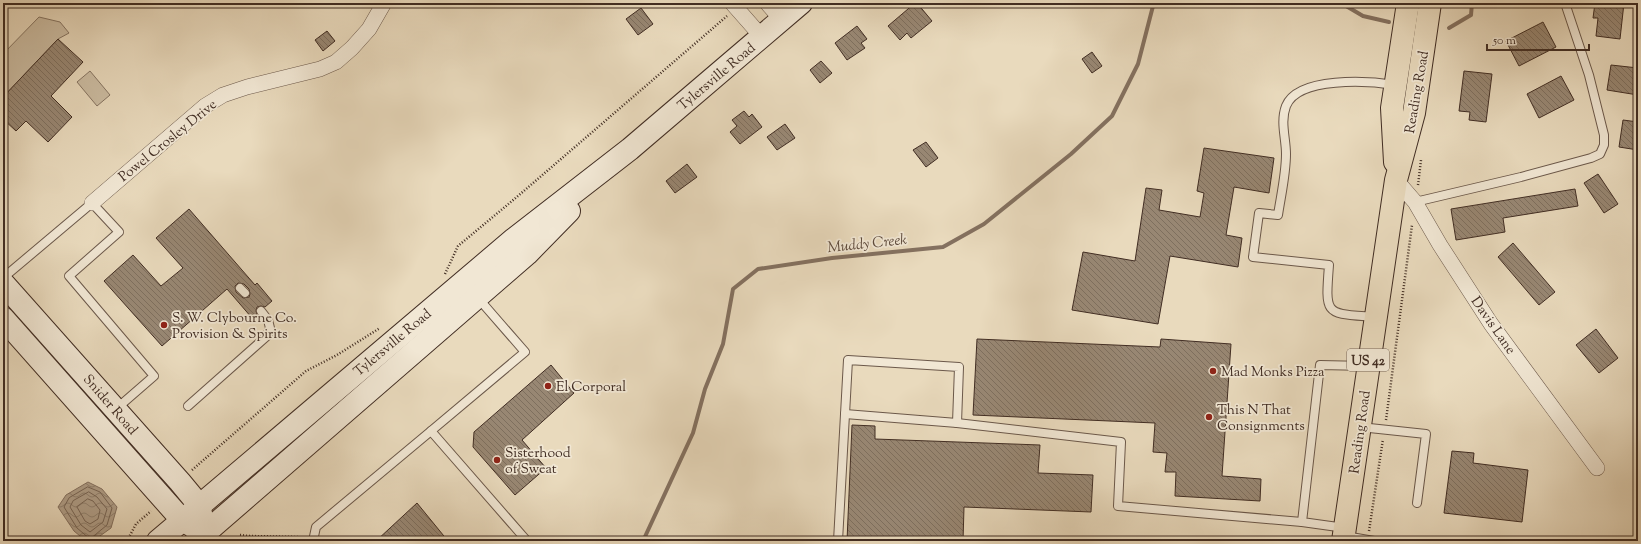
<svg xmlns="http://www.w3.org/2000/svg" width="1641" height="544" font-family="'Sorts Mill Goudy',serif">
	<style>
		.green { fill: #ccbda3; stroke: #867563 }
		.water { fill: url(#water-waves); stroke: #847160 }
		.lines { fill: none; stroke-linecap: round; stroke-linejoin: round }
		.shore { stroke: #786656; stroke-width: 1 }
		.stream { stroke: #847160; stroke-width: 4 }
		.building { fill: url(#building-back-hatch); stroke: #412d23; fill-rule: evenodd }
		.lane-casing { stroke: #6b584a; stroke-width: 10 }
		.street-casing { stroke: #6b584a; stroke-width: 16 }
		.secondary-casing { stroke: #412d23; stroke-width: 24 }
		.primary-casing { stroke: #412d23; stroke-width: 24 }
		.path { stroke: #412d23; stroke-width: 2.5; stroke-dasharray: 1 2; stroke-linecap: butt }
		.lane { stroke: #f1e7d4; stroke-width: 8 }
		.street { stroke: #f1e7d4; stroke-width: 15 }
		.secondary { stroke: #f1e7d4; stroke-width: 22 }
		.primary { stroke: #e9dabd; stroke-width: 22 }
		.poi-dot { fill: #8f2418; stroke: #f1e7d4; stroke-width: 1.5 }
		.labels { text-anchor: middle; stroke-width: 3.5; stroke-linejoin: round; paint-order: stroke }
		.shield { fill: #f1e7d4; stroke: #766558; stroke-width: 1 }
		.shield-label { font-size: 13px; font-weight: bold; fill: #412d23 }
		.street-label { font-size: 14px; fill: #412d23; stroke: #f1e7d4 }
		.poi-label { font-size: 14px; fill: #412d23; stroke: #f1e7d4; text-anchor: start }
		.water-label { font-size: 15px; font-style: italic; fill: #5d4a3c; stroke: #f1e7d4 }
	</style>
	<defs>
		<pattern id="water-waves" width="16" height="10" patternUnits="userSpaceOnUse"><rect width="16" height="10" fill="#b09f89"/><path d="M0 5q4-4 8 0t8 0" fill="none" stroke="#918270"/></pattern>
		<pattern id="building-back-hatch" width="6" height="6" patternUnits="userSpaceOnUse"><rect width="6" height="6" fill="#988773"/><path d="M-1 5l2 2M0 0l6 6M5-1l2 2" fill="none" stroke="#7e6f5e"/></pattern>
	</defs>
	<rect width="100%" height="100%" fill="#e9dabd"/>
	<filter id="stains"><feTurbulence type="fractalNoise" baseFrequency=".005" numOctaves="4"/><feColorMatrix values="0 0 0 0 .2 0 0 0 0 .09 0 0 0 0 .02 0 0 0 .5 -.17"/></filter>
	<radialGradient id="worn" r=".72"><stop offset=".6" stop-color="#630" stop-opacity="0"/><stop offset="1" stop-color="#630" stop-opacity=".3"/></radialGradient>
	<g class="green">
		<path d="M 39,17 L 60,22 L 69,33 L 58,39 L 3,97 L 3,54 Z"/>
		<path d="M 90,71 L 110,95 L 97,106 L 77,82 Z"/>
	</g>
	<path class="water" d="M 88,482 L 102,489 L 117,507 L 111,528 L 93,541 L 86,541 L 74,531 L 58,507 L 66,495 Z"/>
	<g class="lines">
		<g class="shore">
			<path d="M 88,487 L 100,492 L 112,508 L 107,525 L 90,539 L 77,528 L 64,507 L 69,498 Z"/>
			<path d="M 89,492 L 97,497 L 107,509 L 103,522 L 90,532 L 81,525 L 70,507 L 73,501 Z"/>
			<path d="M 88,499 L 93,501 L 100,510 L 98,519 L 90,524 L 85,521 L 77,507 Z"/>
		</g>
		<g class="stream">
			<path d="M 1341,3 L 1363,16 L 1389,22"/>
			<path d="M 1449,28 L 1471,15 L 1472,3"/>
			<path d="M 643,541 L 693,433 L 705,389 L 723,344 L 733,289 L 758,269 L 832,258 L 943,247 L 984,224 L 1071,154 L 1112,116 L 1138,64 L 1153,6 L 1155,3"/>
		</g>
	</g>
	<g class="building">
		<path d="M 915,3 L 917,3 L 932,21 L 911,38 L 907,33 L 900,40 L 888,26 Z"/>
		<path d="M 1595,3 L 1624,3 L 1620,39 L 1596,36 L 1598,18 L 1593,18 Z"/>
		<path d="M 641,8 L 653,24 L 638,35 L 626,19 Z"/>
		<path d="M 1543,22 L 1556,47 L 1519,66 L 1506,41 Z"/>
		<path d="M 857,26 L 867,39 L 861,43 L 865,48 L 847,60 L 835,43 Z"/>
		<path d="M 327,31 L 335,41 L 323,51 L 315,40 Z"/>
		<path d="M 58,39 L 83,62 L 51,96 L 72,117 L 48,142 L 26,121 L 16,131 L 3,119 L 3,97 Z"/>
		<path d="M 1092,52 L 1102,66 L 1092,73 L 1082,59 Z"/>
		<path d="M 821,61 L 832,73 L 820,83 L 810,70 Z"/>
		<path d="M 1611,65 L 1638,68 L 1638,95 L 1607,90 Z"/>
		<path d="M 1464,71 L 1492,74 L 1486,122 L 1469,120 L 1470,112 L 1459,111 Z"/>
		<path d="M 1561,76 L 1574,100 L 1539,118 L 1527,94 Z"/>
		<path d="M 744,111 L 749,117 L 752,114 L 762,127 L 740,144 L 730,132 L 737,126 L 732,120 Z"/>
		<path d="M 1623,120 L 1638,122 L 1638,150 L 1619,147 Z"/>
		<path d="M 785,124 L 795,138 L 777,150 L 767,137 Z"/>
		<path d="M 926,142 L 938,158 L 926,167 L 913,150 Z"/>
		<path d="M 1204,148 L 1274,158 L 1269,193 L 1234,187 L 1226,235 L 1242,238 L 1238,267 L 1170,256 L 1158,324 L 1072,310 L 1083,252 L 1135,261 L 1146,188 L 1162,190 L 1159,210 L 1200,217 L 1204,193 L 1197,191 Z"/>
		<path d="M 687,164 L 697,177 L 675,193 L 666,181 Z"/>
		<path d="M 1598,174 L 1618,204 L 1604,213 L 1584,183 Z"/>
		<path d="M 1575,189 L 1578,206 L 1503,218 L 1505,232 L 1456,240 L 1451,209 Z"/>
		<path d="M 189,209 L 255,285 L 257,283 L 272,301 L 265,307 L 261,306 L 257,307 L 256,311 L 257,314 L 252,318 L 227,289 L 162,346 L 104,281 L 133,255 L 161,286 L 183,268 L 156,238 ZM 238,283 L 244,284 L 249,289 L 250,294 L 249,297 L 243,298 L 236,292 L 235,286 Z"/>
		<path d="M 1513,243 L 1555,292 L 1539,305 L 1498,257 Z"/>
		<path d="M 1596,329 L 1618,358 L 1599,373 L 1576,345 Z"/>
		<path d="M 977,339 L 1160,347 L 1161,339 L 1231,344 L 1222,476 L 1261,479 L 1260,501 L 1175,496 L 1176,472 L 1165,472 L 1167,453 L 1153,452 L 1155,423 L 973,415 Z"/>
		<path d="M 551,365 L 574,393 L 522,440 L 546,468 L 515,495 L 473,447 L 474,432 Z"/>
		<path d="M 852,425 L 875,426 L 875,439 L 1040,445 L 1038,473 L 1093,475 L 1091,512 L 964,507 L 963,541 L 847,541 Z"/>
		<path d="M 1452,451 L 1474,453 L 1473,463 L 1528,470 L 1522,522 L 1444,513 Z"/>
		<path d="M 417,503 L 448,541 L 376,541 Z"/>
	</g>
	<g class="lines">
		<g class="lane-casing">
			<g id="lane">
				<path d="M 1415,202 L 1521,177 L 1591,158 L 1600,154 L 1604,145 L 1604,135 L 1589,75 L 1565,3"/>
				<path d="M 3,278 L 92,203 L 119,232 L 69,276 L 154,376 L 116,409"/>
				<path d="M 240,288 L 245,293"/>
				<path d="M 1375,317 C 1325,313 1325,317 1329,265 L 1253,257 L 1259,213 L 1278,215 C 1281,195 1286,174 1286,154 C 1286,138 1280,122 1286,106 C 1298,76 1369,81 1395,85"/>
				<path d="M 188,406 L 267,336 L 270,328 L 268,320 L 261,311"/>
				<path d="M 845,414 L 957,423 L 1121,442 L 1118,506 L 1302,522"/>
				<path d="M 1360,427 L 1426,434 L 1417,503"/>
				<path d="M 431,431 L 525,352 L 478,298"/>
				<path d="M 1345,528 L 1302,522 L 1320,365 L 1367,366"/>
				<path d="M 1345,536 L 1374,541"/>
				<path d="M 313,541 L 316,527 L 431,431 L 527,541"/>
				<path d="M 838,541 L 848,360 L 959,367 L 957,423"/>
			</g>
		</g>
		<g class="street-casing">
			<g id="street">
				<path d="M 732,3 L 762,37"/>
				<path d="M 767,3 L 782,20"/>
				<path d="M 1396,180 L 1415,202 L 1440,245 L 1491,324 L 1597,468"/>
				<path d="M 92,203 L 205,106 L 223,95 L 247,87 L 320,69 L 336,62 L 352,48 L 369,29 L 384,3"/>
			</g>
		</g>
		<g class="secondary-casing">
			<g id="secondary">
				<path d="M 3,283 L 180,482 L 199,505 L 202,518"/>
				<path d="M 3,318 L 182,520 L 194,527"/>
				<path d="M 158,541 L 514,239 L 630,149 L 801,3"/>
				<path d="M 196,541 L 527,254 L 569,211"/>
			</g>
		</g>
		<g class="primary-casing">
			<g id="primary">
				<path d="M 1395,162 L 1392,108 L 1408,3"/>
				<path d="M 1343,541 L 1396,180 L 1414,113 L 1430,3"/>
			</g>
		</g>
		<g class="path">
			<path d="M 1418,185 L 1421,160"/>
			<path d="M 445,274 L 458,246 L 518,196 L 727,16"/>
			<path d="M 1386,420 L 1412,225"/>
			<path d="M 192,470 L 306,371 L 337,355 L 380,328"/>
			<path d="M 1369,531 L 1383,439"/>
			<path d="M 240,535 L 249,536 L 253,541"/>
			<path d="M 249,536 L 300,537"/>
			<path d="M 127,541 L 136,524 L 151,511"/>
		</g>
		<use href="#lane" class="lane"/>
		<use href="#street" class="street"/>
		<use href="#secondary" class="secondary"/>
		<use href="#primary" class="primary"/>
	</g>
	<g class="poi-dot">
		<circle cx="164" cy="325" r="4"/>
		<circle cx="1213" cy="371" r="4"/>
		<circle cx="548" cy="386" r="4"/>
		<circle cx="1209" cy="417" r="4"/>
		<circle cx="497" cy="460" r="4"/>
	</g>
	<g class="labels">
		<rect class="shield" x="1347" y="349" width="42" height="22" rx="3"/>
		<g class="shield-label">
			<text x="1368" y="365">US 42</text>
		</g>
		<g class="street-label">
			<text transform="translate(716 76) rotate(-40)" y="5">Tylersville Road</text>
			<text transform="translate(1416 92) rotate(-80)" y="5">Reading Road</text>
			<text transform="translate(167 140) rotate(-39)" y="5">Powel Crosley Drive</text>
			<text transform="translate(1494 325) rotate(55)" y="5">Davis Lane</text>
			<text transform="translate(392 342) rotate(-40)" y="5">Tylersville Road</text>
			<text transform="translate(111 404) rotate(49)" y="5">Snider Road</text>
			<text transform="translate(1359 432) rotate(-82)" y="5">Reading Road</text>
		</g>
		<g class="poi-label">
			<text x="172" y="322">S. W. Clybourne Co.<tspan x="172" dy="16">Provision &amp; Spirits</tspan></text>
			<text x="1221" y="376">Mad Monks Pizza</text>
			<text x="556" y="391">El Corporal</text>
			<text x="1217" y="414">This N That<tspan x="1217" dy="16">Consignments</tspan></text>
			<text x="505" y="457">Sisterhood<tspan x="505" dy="16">of Sweat</tspan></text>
		</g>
		<g class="water-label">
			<text transform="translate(867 243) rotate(-6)" y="5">Muddy Creek</text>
		</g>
	</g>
	<rect width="1641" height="544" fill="none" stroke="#e9dabd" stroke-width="16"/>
	<rect x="4" y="4" width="1633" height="536" fill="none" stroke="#412d23" stroke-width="2"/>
	<rect x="8" y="8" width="1625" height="528" fill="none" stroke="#412d23"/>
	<path d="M1487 44v6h102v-6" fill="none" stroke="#412d23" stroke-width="2"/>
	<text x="1493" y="44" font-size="12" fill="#412d23" stroke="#f1e7d4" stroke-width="3" paint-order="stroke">50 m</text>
	<rect width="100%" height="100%" filter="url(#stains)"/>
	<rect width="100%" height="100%" fill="url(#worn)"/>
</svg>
